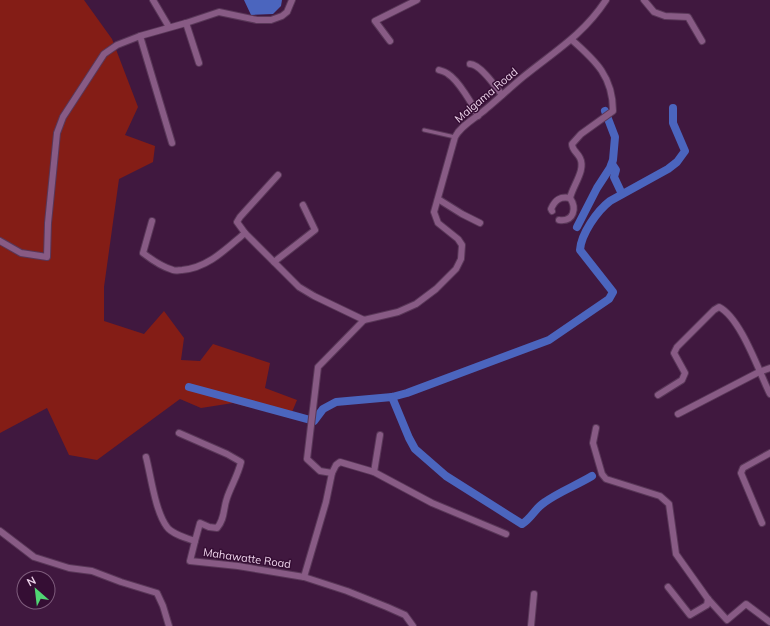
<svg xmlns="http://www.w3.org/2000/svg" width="770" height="626" font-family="Mulish,sans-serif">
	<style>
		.green { fill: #841d16 }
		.water { fill: #4b65be }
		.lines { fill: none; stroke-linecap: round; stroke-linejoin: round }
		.canal { stroke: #4b65be; stroke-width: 8 }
		.lane-casing { stroke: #593758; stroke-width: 5 }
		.street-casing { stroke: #593758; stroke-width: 8 }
		.lane { stroke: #885b85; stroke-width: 3 }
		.street { stroke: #885b85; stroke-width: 6 }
		.labels { text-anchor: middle; stroke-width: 3; stroke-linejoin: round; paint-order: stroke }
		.street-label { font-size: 11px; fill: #ecd2e9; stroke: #350e34 }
	</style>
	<rect width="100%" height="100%" fill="#40183f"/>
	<path class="green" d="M 0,0 L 84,0 L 112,39 L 138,107 L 125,135 L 155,146 L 153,162 L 119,179 L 104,287 L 104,321 L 144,334 L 164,311 L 184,338 L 181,360 L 200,361 L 213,344 L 270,363 L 265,388 L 297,400 L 290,417 L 233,403 L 201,408 L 180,399 L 97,460 L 69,455 L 47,408 L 0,433 Z"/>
	<path class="water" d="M 244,0 L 282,0 L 281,6 L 273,14 L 251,15 Z"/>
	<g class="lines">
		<g class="canal">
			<path d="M 612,164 L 616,170 L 614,177 L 622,194"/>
			<path d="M 577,227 L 597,188 L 610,168 L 613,160 L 615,137 L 605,111"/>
			<path d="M 189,387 L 314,421 L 323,409 L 336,402 L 392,397 L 407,393 L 549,340 L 609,299 L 613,292 L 580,250 C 581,234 597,211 610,201 L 668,169 L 677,162 L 685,151 L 673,123 L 673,108"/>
			<path d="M 392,397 L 409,438 L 415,449 L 446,476 L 522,524 C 532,518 535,508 545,502 C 559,492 577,485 592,476"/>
		</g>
		<g class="lane-casing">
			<path id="lane" d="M 424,130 L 455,137"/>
		</g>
		<g class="street-casing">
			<g id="street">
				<path d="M 153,0 L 169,27"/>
				<path d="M 644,0 L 654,12 L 665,16 L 688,17 L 702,41"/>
				<path d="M 186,23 L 199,63"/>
				<path d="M 140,36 L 172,143"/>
				<path d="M 390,41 L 375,21 L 417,0"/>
				<path d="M 470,64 C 480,64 496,87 502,95"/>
				<path d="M 439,70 C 442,71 446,72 448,74 C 458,80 473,105 478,116"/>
				<path d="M 438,199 L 462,214 L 480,223"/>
				<path d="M 552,211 L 551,209 C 555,200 560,196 570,198 C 573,185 586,170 580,158 C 577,152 572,150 572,144 L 581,134 L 613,111 C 613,77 596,61 572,40"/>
				<path d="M 559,220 C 574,222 577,208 570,198"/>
				<path d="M 152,221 L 143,253 C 152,260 162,267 173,270 C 176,271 179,270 182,270 C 208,268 227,248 245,233 L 299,287 L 314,296 L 364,320 L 398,312 L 416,304 L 436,289 L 456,269 L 461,259 L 462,245 L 458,239 L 438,223 L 434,212 L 455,137 C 461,125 476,118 486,109 C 499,98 511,87 523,77 C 555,51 583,35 606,0"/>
				<path d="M 245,233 L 237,222 L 240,217 L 278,175"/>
				<path d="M 0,241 L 21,253 L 47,257 L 48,223 L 57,133 L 63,117 L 104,54 L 117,45 L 140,36 L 186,23 L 219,12 L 257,20 L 271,20 L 282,16 L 287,12 L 292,0"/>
				<path d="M 274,262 L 315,230 L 303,205"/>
				<path d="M 658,395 L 682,380 L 685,373 L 674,353 L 677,347 L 714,310 L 719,307 C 741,318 759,372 770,394"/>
				<path d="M 678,414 L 759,372 L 770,368"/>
				<path d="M 596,428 L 593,443 L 602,474 L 606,479 L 660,496 L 669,504 L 676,554 L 708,599 L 727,620 L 746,604 L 770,622"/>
				<path d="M 179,433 L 227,454 L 241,462 C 238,475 231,486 227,498 C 223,509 225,519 217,528 L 209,527 L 200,523 L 195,541"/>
				<path d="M 146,457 C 151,476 155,511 167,527 C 172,534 186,538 195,541 L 190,561 L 238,566 L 304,577 L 347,591 L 387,607 L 405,615 L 413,626"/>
				<path d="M 374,472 L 380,435"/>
				<path d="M 332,473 L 336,465 L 340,462 L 374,472 L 432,503 L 506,534"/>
				<path d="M 762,523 L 741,473 L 743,468 L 770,453"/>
				<path d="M 0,531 L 34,557 L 69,568 L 92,571 L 121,582 L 157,593 L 163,606 L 169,626"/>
				<path d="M 304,577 L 326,502 L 332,473 L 320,471 L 307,459 L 318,367 L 364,320"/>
				<path d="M 668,587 L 690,615 L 707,605 L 708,599"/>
				<path d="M 531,626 L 534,594"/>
			</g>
		</g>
		<use href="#lane" class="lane"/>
		<use href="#street" class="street"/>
	</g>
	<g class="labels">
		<g class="street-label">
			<text transform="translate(486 95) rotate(-40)" y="4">Malgama Road</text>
			<text transform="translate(247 558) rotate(8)" y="4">Mahawatte Road</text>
		</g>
	</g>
	<g transform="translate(36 590) rotate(332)"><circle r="19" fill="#350e34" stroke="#7e5c7c"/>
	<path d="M0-3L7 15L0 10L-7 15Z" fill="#51d674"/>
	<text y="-6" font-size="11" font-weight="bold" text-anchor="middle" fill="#ecd2e9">N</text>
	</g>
</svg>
